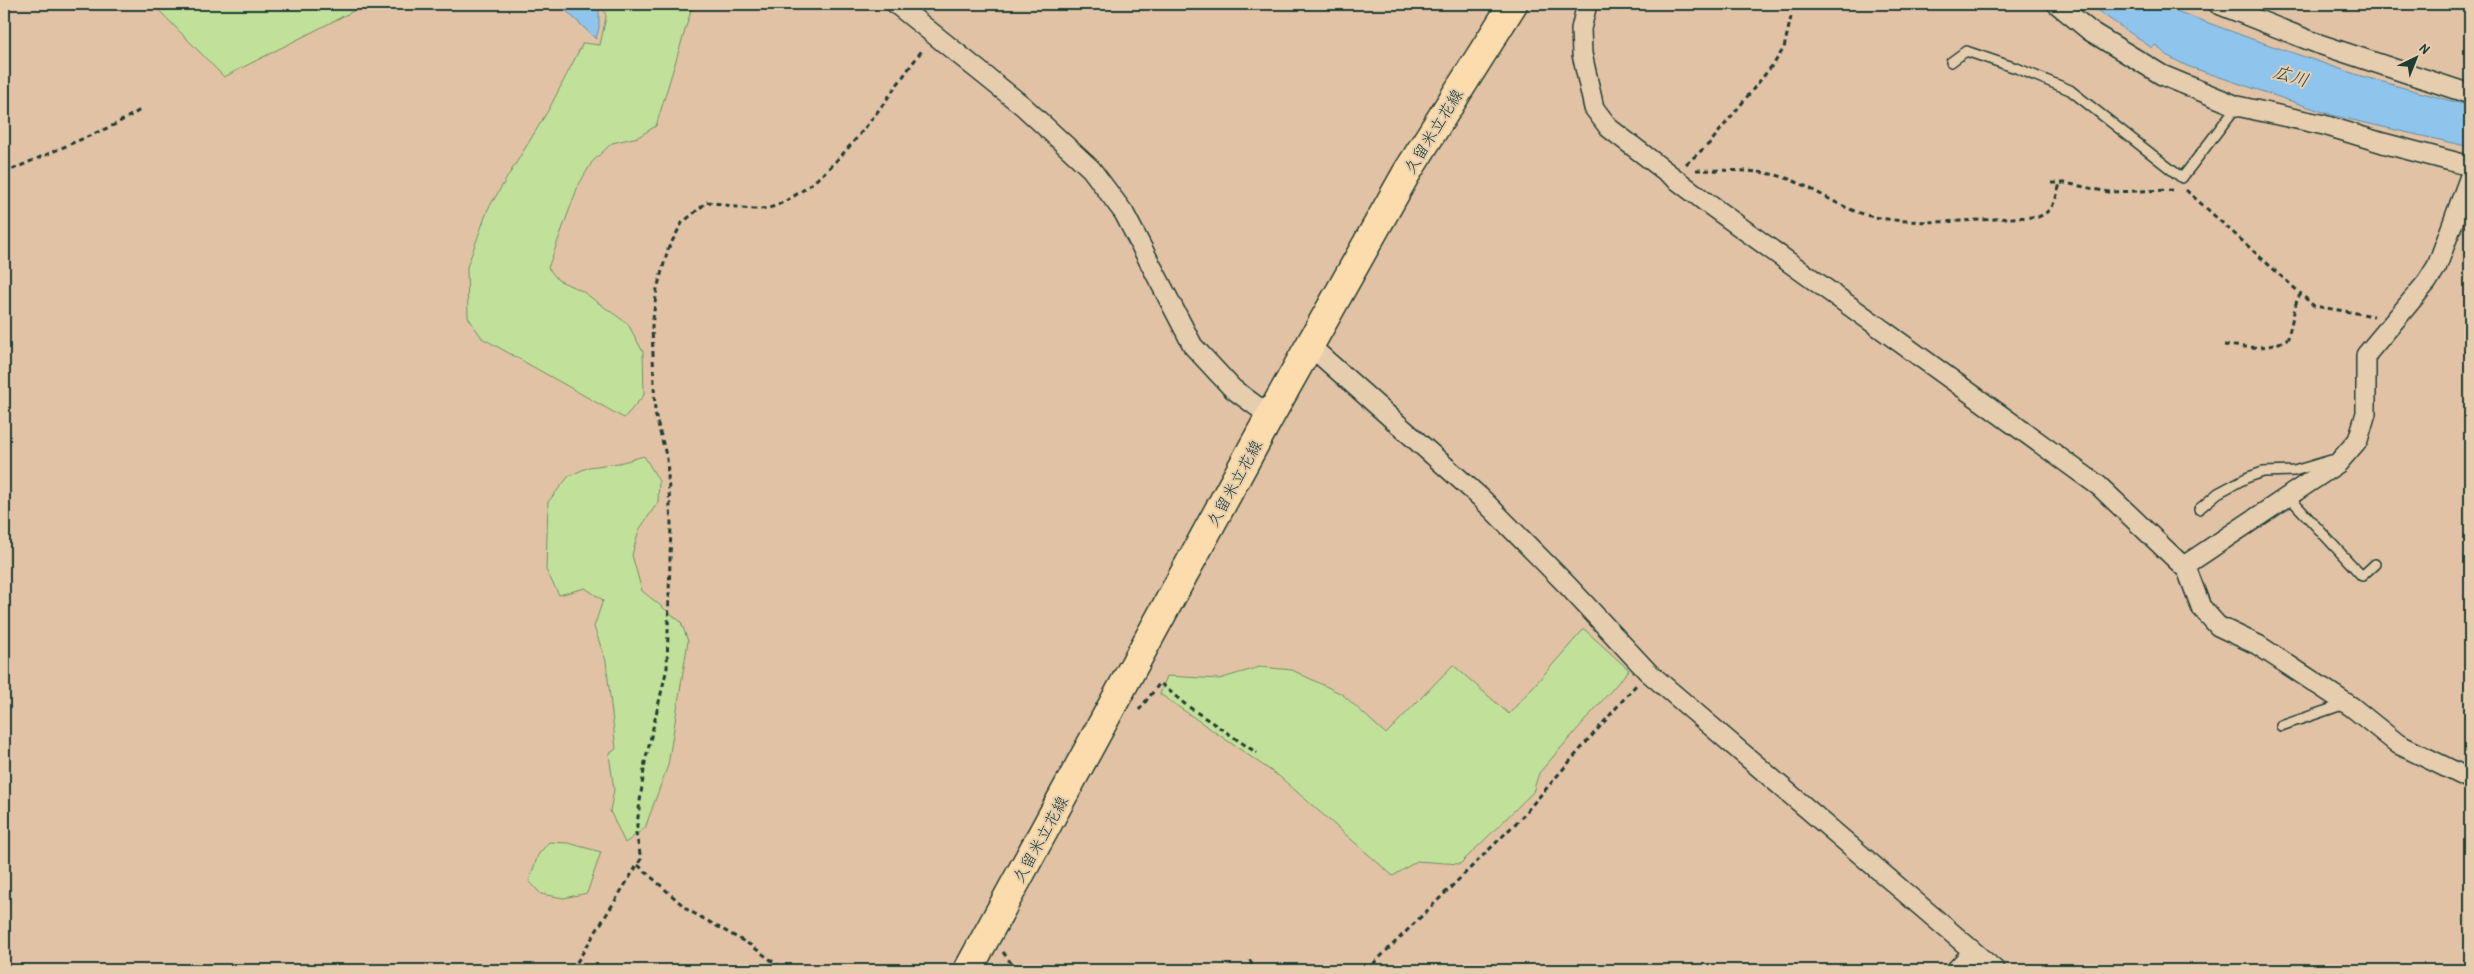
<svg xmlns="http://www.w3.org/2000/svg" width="2474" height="974" font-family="'Patrick Hand','Klee One',sans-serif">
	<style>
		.green { fill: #c1e099; stroke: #708e66 }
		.water { fill: #8fc4ec; stroke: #628ea2 }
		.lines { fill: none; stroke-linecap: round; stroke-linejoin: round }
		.service-casing { stroke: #1f3d34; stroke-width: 12 }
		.minor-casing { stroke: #1f3d34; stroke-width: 22 }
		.primary-casing { stroke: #1f3d34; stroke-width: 31 }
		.path { stroke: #1f3d34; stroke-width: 3; stroke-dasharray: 5 4; stroke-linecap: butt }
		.service { stroke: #e5cdae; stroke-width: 9 }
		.minor { stroke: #e5cdae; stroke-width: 19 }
		.primary { stroke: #fcdcac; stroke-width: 28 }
		.labels { text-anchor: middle; stroke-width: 4; stroke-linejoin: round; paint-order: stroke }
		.street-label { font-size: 16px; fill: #1f3d34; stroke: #e5cdae }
		.water-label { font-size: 18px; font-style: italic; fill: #25443d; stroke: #e5cdae }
	</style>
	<rect width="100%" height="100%" fill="#e2c2a5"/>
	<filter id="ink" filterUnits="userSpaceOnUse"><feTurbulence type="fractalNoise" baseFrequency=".02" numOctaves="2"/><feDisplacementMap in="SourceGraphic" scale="10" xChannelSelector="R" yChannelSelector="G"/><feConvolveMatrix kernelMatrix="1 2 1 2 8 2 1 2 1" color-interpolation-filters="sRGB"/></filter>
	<g filter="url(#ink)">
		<g class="green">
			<path d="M 153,4 L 367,4 L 224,77 Z"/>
			<path d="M 603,4 L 693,4 L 656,126 L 638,137 L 612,143 L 592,162 L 578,186 L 548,268 L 558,280 L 582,291 L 628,324 L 643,352 L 644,395 L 624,418 L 482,338 L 468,317 L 467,267 L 488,209 L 549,109 L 583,43 L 600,45 L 606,17 Z"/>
			<path d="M 644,456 L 659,481 L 658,502 L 639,530 L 632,555 L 642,591 L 681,622 L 688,641 L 668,765 L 645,828 L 625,843 L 610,811 L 614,790 L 609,754 L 616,749 L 606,661 L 594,627 L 603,600 L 585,588 L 559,595 L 546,570 L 548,502 L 569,476 L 589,467 L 619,463 Z"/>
			<path d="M 1584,629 L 1629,670 L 1539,773 L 1533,792 L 1460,864 L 1417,861 L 1393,876 L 1280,777 L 1160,694 L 1167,676 L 1219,679 L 1260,667 L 1292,670 L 1342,694 L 1386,734 L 1453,665 L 1509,714 Z"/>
			<path d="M 549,842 L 568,843 L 601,852 L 587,893 L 564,898 L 541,894 L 529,881 L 538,855 Z"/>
		</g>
		<g class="water">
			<path d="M 559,4 L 599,4 L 599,28 L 596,39 Z"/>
			<path d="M 2088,4 L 2157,4 L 2252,39 L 2361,76 L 2470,106 L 2470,147 L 2335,116 L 2187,66 L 2166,55 L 2156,45 L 2152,48 Z"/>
		</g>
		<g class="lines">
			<g class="service-casing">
				<g id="service">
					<path d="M 1951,62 L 1966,51 L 2019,69 L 2070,90 L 2182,178 L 2237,106"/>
					<path d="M 2288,496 L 2362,576 L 2375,564"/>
					<path d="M 2199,509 L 2218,493 L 2246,478 L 2263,472 L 2294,471 L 2331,460"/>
					<path d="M 2281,726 L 2345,704"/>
				</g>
			</g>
			<g class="minor-casing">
				<g id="minor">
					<path d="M 896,4 L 1023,106 L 1091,169 L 1124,213 L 1193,346 L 1233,389 L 1270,416"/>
					<path d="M 1587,4 L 1581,29 L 1582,54 L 1594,108 L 1609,128 L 1707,203 L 2099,486 L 2187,570 L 2201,607 L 2218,626 L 2258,645 L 2352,707 L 2398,744 L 2470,779"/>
					<path d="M 2057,4 L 2090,31 L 2162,75 L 2237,106 L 2324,125 L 2383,143 L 2470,166"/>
					<path d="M 2218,4 L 2316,43 L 2470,94"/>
					<path d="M 1309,345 L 1481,498 L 1568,586 L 1648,672 L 1995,970"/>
					<path d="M 2184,566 L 2338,463 L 2358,440 L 2366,413 L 2366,355 L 2427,282 L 2437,266 L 2470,176"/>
					<path d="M 1956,970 L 1973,952"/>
				</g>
			</g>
			<g class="primary-casing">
				<path id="primary" d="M 968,970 L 1270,416 L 1406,174 L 1513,4"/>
			</g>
			<g class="path">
				<path d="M 1686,164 L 1710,143 L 1775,62 L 1784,48 L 1791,17"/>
				<path d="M 1696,170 C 1729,171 1764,168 1794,181 C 1820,192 1842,209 1870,216 C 1925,228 1982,218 2038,217 C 2054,211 2056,199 2060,183"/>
				<path d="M 4,173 L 114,125 L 142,109"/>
				<path d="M 2052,183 L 2065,183 L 2109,192 L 2173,190"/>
				<path d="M 2186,190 L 2301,294"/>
				<path d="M 2224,345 C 2245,347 2271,351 2288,338 L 2297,299 L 2301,294 L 2314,306 L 2374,316"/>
				<path d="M 1139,710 L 1160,683 L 1186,705 L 1257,753"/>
				<path d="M 638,865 L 688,910 L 752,946 L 784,970"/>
				<path d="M 1003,952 L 1016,970"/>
				<path d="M 1250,960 L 1254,970"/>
				<path d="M 572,970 L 641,859 L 636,833 L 645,762 L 667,668 L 671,523 L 667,459 L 655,413 L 652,326 L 657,289 L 668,249 L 682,223 L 707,202 C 727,204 756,214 775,206 C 835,181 885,100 923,49"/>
				<path d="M 1367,970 L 1519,820 L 1636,685"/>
			</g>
			<use href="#service" class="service"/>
			<use href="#minor" class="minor"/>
			<use href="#primary" class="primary"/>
		</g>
	</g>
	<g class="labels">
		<g class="street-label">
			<text transform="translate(1433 131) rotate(-58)" y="6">久留米立花線</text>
			<text transform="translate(1234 483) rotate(-61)" y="6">久留米立花線</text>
			<text transform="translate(1040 839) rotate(-61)" y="6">久留米立花線</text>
		</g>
		<g class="water-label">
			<text transform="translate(2291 76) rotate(17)" y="6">広川</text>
		</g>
	</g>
	<rect width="2474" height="974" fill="none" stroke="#e5cdae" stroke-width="20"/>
	<rect x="10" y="10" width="2454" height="954" fill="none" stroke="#1f3d34" stroke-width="2" filter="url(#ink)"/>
	<g transform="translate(2416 58) rotate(43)" stroke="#e5cdae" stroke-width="4" paint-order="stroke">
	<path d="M0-4L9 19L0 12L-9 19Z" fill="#1f3d34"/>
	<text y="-8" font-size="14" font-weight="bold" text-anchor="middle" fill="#1f3d34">N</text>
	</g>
</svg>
